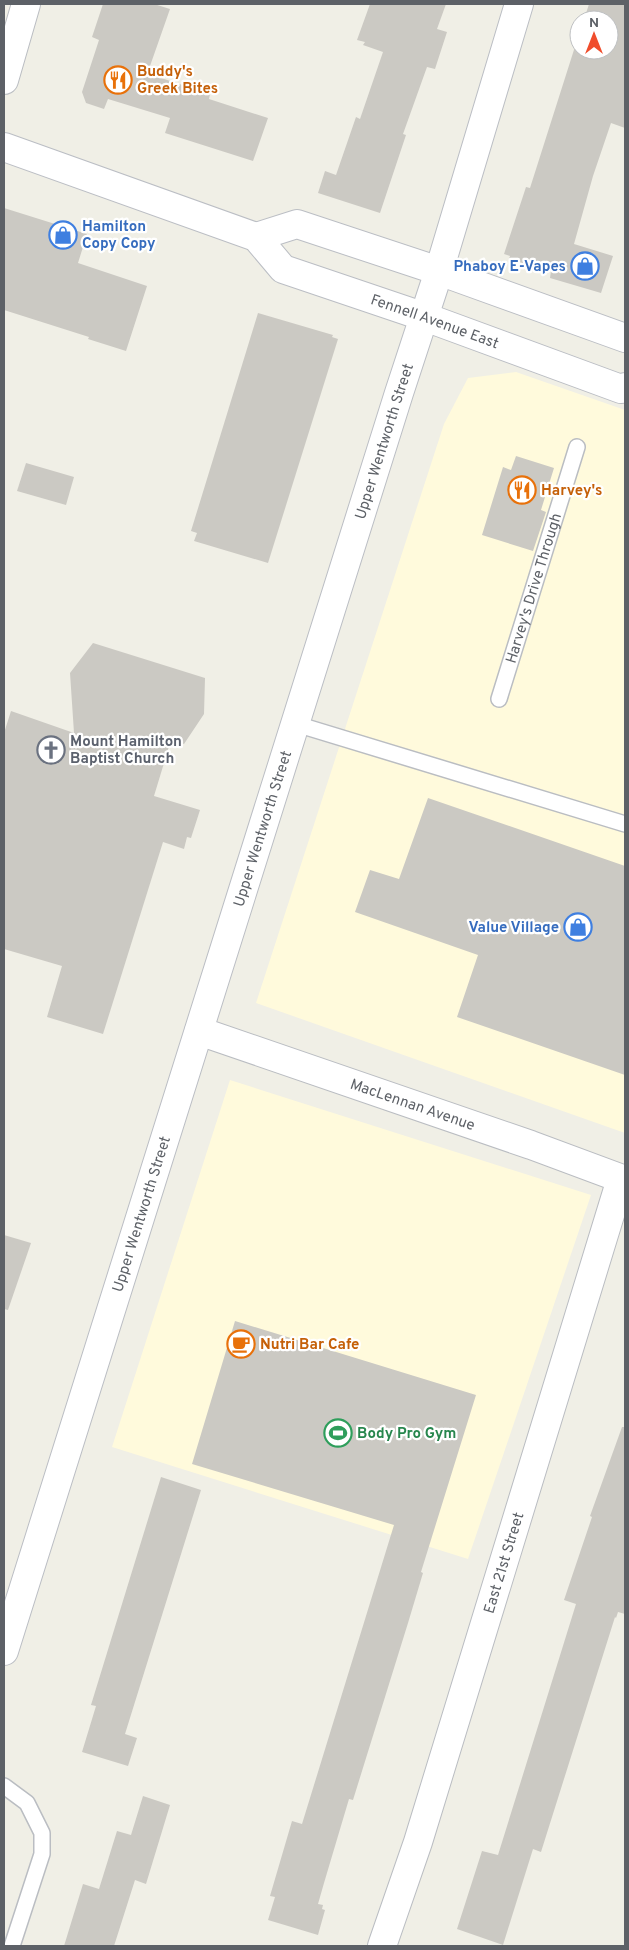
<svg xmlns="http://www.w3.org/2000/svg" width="629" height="1950" font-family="Overpass,sans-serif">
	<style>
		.commercial { fill: #fffadc }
		.building { fill: #cbc9c3 }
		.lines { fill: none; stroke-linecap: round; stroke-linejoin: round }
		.service-casing { stroke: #babdc2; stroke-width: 18 }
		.minor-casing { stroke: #babdc2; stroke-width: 30 }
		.secondary-casing { stroke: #bbbec4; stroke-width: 30 }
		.service { stroke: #fff; stroke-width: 15 }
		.minor { stroke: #fff; stroke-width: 28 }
		.secondary { stroke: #fff; stroke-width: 28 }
		.labels { text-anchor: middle; stroke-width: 4.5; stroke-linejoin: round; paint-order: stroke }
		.food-label { font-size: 15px; font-weight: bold; fill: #c56008; stroke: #fff; text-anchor: start }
		.shop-label { font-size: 15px; font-weight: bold; fill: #366cbe; stroke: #fff; text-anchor: end }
		.street-label { font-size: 15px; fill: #5d6167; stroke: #fff }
		.worship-label { font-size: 15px; font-weight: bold; fill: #5b616d; stroke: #fff; text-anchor: start }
		.leisure-label { font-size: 15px; font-weight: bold; fill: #27864d; stroke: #fff; text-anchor: start }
	</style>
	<rect width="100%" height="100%" fill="#f0efe6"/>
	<g class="commercial">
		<path d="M 516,372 L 625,410 L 625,1133 L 256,1003 L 444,424 L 468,378 Z"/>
		<path d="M 230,1080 L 591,1195 L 468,1559 L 112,1447 Z"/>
	</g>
	<g class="building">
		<path d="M 103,4 L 154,4 L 170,9 L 150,66 L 155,67 L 152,75 L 210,94 L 209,99 L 268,118 L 253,161 L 165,133 L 170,118 L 108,99 L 104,109 L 86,103 L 82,92 L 99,40 L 92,37 Z"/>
		<path d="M 370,4 L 446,4 L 437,29 L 447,32 L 435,69 L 427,67 L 403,134 L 406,135 L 380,213 L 318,193 L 325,171 L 336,175 L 356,117 L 360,119 L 383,52 L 363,45 L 365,42 L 357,40 Z"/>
		<path d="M 589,4 L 625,4 L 625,128 L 611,123 L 593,176 L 574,244 L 613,256 L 601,293 L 550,278 L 551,271 L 509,259 L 510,256 L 504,254 L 526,187 L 530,188 L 579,34 L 579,50 L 609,50 L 609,20 L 584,20 Z"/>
		<path d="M 4,208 L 87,234 L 78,263 L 147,286 L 126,351 L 88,339 L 89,337 L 4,310 Z"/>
		<path d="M 258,313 L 333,335 L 332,337 L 338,339 L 268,563 L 194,541 L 197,533 L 191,531 Z"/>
		<path d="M 516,456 L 554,468 L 541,510 L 546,512 L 533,551 L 482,535 L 503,467 L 511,470 Z"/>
		<path d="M 26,463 L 74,477 L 66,505 L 17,491 Z"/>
		<path d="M 93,643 L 205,678 L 204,714 L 184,744 L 171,740 L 154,796 L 200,810 L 191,838 L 187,837 L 184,849 L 163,842 L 103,1034 L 47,1017 L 62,966 L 4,949 L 4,733 L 11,711 L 74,733 L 70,673 Z"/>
		<path d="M 428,798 L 625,866 L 625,1075 L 457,1017 L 478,955 L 355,912 L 370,870 L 399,879 Z"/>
		<path d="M 4,1235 L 31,1243 L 8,1310 L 4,1309 Z"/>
		<path d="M 235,1321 L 476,1395 L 421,1572 L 423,1573 L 408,1623 L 353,1800 L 349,1799 L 324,1883 L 318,1904 L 323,1905 L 322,1909 L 325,1910 L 318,1935 L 268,1920 L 275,1897 L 270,1896 L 292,1821 L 302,1824 L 394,1525 L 192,1464 Z"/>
		<path d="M 622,1427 L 625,1427 L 625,1614 L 618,1612 L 616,1618 L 615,1617 L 541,1852 L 533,1849 L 503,1945 L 457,1929 L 482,1851 L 498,1855 L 576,1604 L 564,1600 L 592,1517 L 590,1516 Z"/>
		<path d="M 161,1477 L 201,1490 L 125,1734 L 137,1738 L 128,1766 L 82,1752 L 96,1706 L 91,1705 Z"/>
		<path d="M 143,1796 L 170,1805 L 146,1884 L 135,1880 L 114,1946 L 64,1946 L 83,1884 L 99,1889 L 117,1831 L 131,1835 Z"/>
	</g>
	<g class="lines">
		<g class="service-casing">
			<g id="service">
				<path id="s1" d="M 499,699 L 577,447"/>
				<path d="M 296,724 L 625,824"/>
				<path d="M 4,1786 L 27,1803 L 42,1833 L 42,1854 L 12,1946"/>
			</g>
		</g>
		<g class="minor-casing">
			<g id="minor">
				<path d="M 4,80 L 26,4"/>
				<path id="s2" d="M 199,1031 L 531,1145 L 625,1180"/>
				<path id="s3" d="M 382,1946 L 418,1842 L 621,1179"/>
			</g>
		</g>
		<g class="secondary-casing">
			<g id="secondary">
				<path id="s4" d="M 4,147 L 256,237 L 283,269 L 425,317 L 621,389 L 625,387"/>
				<path d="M 256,237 L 297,224 L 439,271 L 625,338"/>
				<path id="s5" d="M 4,1651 L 399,393 L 439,271 L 519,4"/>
			</g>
		</g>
		<use href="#service" class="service"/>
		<use href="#minor" class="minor"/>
		<use href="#secondary" class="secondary"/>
	</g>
	<defs>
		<g id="restaurant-ring" transform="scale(1.4375)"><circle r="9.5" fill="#fff" stroke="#e8710a" stroke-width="1.5"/><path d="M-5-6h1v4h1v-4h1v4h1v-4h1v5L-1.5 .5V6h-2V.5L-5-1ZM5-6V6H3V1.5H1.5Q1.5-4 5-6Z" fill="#e8710a"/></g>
		<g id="shop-ring" transform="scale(1.4375)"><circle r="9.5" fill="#fff" stroke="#3f7fe0" stroke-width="1.5"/><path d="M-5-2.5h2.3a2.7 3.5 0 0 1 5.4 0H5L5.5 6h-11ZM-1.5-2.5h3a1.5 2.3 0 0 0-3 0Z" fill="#3f7fe0"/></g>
		<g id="church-ring" transform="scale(1.4375)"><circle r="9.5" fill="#fff" stroke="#6b7280" stroke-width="1.5"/><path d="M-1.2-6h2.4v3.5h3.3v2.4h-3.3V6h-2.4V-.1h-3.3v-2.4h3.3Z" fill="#6b7280"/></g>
		<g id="cafe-ring" transform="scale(1.4375)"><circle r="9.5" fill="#fff" stroke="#e8710a" stroke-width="1.5"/><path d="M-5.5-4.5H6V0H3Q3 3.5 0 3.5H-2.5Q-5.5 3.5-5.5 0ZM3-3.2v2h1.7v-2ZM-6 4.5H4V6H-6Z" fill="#e8710a"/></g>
		<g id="stadium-ring" transform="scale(1.4375)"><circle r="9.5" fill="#fff" stroke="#2e9e5b" stroke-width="1.5"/><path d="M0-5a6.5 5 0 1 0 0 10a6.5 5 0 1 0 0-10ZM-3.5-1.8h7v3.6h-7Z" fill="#2e9e5b"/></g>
	</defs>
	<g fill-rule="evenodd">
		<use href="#restaurant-ring" x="118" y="80"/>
		<use href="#shop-ring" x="63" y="235"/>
		<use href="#shop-ring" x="585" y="266"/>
		<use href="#restaurant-ring" x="522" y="490"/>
		<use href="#church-ring" x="51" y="750"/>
		<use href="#shop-ring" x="578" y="927"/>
		<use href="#cafe-ring" x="241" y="1344"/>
		<use href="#stadium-ring" x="338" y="1433"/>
	</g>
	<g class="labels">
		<g class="food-label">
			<text x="137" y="76">Buddy's<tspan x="137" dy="17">Greek Bites</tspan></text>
			<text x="541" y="495">Harvey's</text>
			<text x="260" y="1349">Nutri Bar Cafe</text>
		</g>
		<g class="shop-label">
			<text x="82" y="231" text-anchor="start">Hamilton<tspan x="82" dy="17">Copy Copy</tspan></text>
			<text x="566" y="271">Phaboy E-Vapes</text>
			<text x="559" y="932">Value Village</text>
		</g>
		<g class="street-label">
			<text dy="5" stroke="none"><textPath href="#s4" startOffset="470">Fennell Avenue East</textPath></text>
			<text dy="5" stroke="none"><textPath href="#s5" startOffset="1268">Upper Wentworth Street</textPath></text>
			<text dy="5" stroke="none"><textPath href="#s1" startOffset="116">Harvey's Drive Through</textPath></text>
			<text dy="5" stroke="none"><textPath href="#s5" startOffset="862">Upper Wentworth Street</textPath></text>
			<text dy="5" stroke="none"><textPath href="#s2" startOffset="226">MacLennan Avenue</textPath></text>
			<text dy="5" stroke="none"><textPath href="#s5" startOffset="458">Upper Wentworth Street</textPath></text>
			<text dy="5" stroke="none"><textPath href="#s3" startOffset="402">East 21st Street</textPath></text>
		</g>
		<g class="worship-label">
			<text x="70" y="746">Mount Hamilton<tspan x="70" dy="17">Baptist Church</tspan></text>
		</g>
		<g class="leisure-label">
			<text x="357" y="1438">Body Pro Gym</text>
		</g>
	</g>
	<rect width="629" height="1950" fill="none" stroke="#5d6167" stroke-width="10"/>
	<g transform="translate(594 35)"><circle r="24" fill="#ffffff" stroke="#bec0c2"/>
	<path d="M0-4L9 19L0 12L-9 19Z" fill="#f04d2c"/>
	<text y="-8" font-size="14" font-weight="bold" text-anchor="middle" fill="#5d6167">N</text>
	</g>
</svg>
